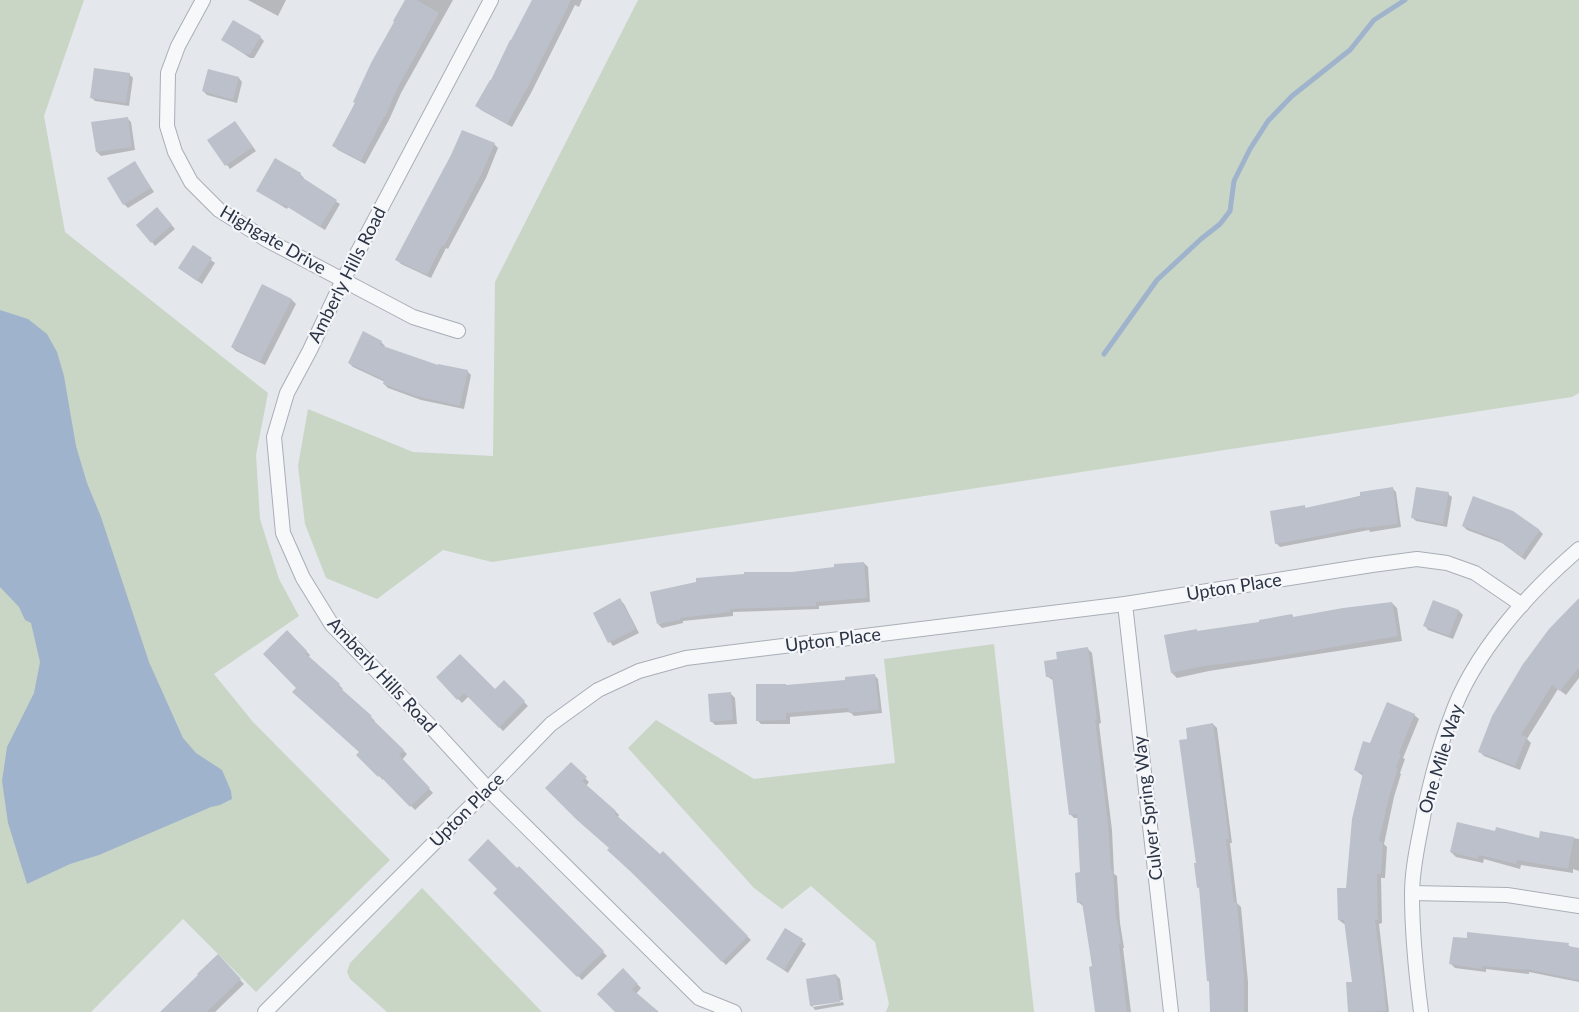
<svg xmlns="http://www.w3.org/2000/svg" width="1579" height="1012" font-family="Lato,sans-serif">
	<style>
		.green { fill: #c9d6c5 }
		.water { fill: #9fb4cc }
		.shadow { fill: #0003 }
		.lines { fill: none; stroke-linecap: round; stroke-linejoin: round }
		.stream { stroke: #9fb4cc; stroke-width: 5 }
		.building { fill: #bbc0ca }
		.minor-casing { stroke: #a9aeb7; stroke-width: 16 }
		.minor { stroke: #f7f8fa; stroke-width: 14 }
		.labels { text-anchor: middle; stroke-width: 4.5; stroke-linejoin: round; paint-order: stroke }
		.street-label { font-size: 18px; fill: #2b3445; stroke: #f4f6f9 }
	</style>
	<rect width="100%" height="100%" fill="#e4e7ec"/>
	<g class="green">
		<path d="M 0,0 L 84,0 L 44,116 L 65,232 L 268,393 L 256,455 L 260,519 L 279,579 L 299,616 L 214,674 L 253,722 L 390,860 L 256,992 L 183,919 L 91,1012 L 0,1012 Z"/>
		<path d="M 638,0 L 1579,0 L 1579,393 L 1572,397 L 492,562 L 443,550 L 377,599 L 326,578 L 305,524 L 298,466 L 308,409 L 413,452 L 493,456 L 495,282 Z"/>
		<path d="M 994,644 L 1034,1012 L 886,1012 L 889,1004 L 875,942 L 811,886 L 782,909 L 754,888 L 628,748 L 656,720 L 754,779 L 895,763 L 884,659 Z"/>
		<path d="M 422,888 L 542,1012 L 387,1012 L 350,979 L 347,972 L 350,963 Z"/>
	</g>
	<path class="water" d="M 0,310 L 28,319 L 47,334 L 57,352 L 64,376 L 76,446 L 87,483 L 101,517 L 149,662 L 183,738 L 196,753 L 222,770 L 231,791 L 232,799 L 220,805 L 211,807 L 99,855 L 70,864 L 27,884 L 8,823 L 2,781 L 7,747 L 34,693 L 40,662 L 31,623 L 25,620 L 19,607 L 0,587 Z"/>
	<g class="shadow">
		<path d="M 248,0 L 286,0 L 278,16 Z"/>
		<path d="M 406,0 L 453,0 L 401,93 L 389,120 L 365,164 L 338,150 L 334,146 Z"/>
		<path d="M 535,0 L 582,0 L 579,7 L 575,5 L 531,93 L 512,127 L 481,110 L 477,106 Z"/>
		<path d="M 260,37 L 264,41 L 254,58 L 250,58 L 223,40 Z"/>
		<path d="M 129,74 L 133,78 L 129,106 L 95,101 L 91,97 Z"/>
		<path d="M 239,78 L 242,82 L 237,103 L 207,95 L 203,91 Z"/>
		<path d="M 127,118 L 131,122 L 135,150 L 101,156 L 97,152 Z"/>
		<path d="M 235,122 L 256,151 L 230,169 L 209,141 Z"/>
		<path d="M 494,144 L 498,148 L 486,178 L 448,249 L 446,248 L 431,278 L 401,264 L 397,260 Z"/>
		<path d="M 135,163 L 154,192 L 128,208 L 124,204 Z"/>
		<path d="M 300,174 L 304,178 L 303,180 L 340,204 L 325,230 L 288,207 L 287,209 L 262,194 L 258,190 Z"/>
		<path d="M 161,213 L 175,229 L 155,246 L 152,242 Z"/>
		<path d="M 193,247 L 215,263 L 202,284 L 183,271 Z"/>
		<path d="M 263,285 L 292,300 L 296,304 L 265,365 L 236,351 L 232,347 Z"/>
		<path d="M 381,342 L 385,346 L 384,348 L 439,367 L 467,371 L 471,375 L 464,409 L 421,400 L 388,388 L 384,384 L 385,382 L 353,367 L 349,363 Z"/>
		<path d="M 1392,488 L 1396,492 L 1401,527 L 1370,532 L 1369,530 L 1280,547 L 1276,543 L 1304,506 L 1307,509 Z"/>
		<path d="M 1448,494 L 1452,497 L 1447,527 L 1416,521 L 1412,517 Z"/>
		<path d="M 1463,526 L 1540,531 L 1543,534 L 1525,560 L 1502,543 L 1467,530 Z"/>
		<path d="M 864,563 L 868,567 L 870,602 L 819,606 L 819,609 L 733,612 L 733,616 L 683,621 L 683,623 L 662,628 L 658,624 Z"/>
		<path d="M 620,600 L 624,604 L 639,633 L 613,646 L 610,642 L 594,613 Z"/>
		<path d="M 1579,600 L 1579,660 L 1575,664 L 1579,668 L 1579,678 L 1566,695 L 1558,689 L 1527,739 L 1531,743 L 1520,770 L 1484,756 L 1479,751 Z"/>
		<path d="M 1433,602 L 1459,611 L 1463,615 L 1453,639 L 1428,630 L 1425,626 Z"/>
		<path d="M 1392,603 L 1397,608 L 1402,641 L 1209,671 L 1177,678 L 1172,673 L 1198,632 L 1261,623 L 1292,615 L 1294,618 Z"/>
		<path d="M 287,632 L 310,655 L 308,658 L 339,685 L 343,689 L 341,691 L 371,717 L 375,721 L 373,722 L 407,754 L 402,760 L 433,793 L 415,810 L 384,778 L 383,780 L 358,755 L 360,752 L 297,688 Z"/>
		<path d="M 1088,649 L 1092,653 L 1101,723 L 1099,724 L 1112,830 L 1114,874 L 1117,876 L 1120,923 L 1124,948 L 1123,948 L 1131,1012 L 1096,1012 L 1093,967 L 1083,906 L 1078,902 L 1082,873 L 1079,818 L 1074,818 L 1070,814 L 1054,681 L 1048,677 L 1058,660 Z"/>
		<path d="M 874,675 L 878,679 L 882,713 L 854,716 L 850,712 L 790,717 L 790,724 L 761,724 L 757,720 L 787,687 L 846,681 Z"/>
		<path d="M 438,678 L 495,691 L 504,682 L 528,706 L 503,731 L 469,696 L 462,703 Z"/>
		<path d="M 731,694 L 735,698 L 737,724 L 715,725 L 711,721 Z"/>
		<path d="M 1414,715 L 1419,719 L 1403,758 L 1405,759 L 1400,773 L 1401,774 L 1394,797 L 1384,844 L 1387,847 L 1385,878 L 1381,878 L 1382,923 L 1379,924 L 1389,1012 L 1349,1012 L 1347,984 L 1353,983 L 1346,924 L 1344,924 L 1339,920 L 1347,889 L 1363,776 L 1355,770 L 1371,745 Z"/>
		<path d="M 1213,724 L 1217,728 L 1232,843 L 1230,843 L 1237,903 L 1241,907 L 1248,982 L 1248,1012 L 1211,1012 L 1211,983 L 1208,981 L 1200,889 L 1198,887 L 1189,740 Z"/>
		<path d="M 571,764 L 589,782 L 586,786 L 615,811 L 619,815 L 618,817 L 660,855 L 663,853 L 751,940 L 726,965 L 610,848 Z"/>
		<path d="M 1541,832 L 1579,839 L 1579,871 L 1573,869 L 1573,873 L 1521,865 L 1520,869 L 1484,859 L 1483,863 L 1456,857 L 1451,852 L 1496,833 L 1540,839 Z"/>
		<path d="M 519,868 L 607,956 L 582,980 L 495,893 Z"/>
		<path d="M 786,929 L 806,944 L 788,973 L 772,962 Z"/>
		<path d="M 1568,945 L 1572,948 L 1579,950 L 1579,982 L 1529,972 L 1529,974 L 1486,969 L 1486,972 L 1455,968 L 1451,964 Z"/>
		<path d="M 218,956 L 244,984 L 215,1012 L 162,1012 Z"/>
		<path d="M 623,970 L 641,988 L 636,994 L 657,1012 L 616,1012 Z"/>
		<path d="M 836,975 L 840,979 L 843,1000 L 813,1005 L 813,1007 L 811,1006 Z"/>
		<path d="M 843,1002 L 844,1005 L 815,1010 L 813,1007 Z"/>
	</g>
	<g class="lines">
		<path class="stream" d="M 1104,354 L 1157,280 L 1201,239 L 1220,224 L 1230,211 L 1234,181 L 1250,149 L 1268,121 L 1292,96 L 1350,50 L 1374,20 L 1405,0"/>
	</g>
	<g class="building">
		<path d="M 405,0 L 417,0 L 439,13 L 397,89 L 385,117 L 384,117 L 361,161 L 332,146 L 355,103 L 353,102 L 371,63 L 394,22 L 393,21 Z"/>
		<path d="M 532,0 L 571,0 L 527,88 L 507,124 L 475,106 L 490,80 L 491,80 L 510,40 L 511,40 Z"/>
		<path d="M 233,20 L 261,36 L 250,54 L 245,54 L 221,40 Z"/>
		<path d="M 94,68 L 130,73 L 126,103 L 90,98 Z"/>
		<path d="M 208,69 L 239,77 L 233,100 L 202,91 Z"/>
		<path d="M 128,117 L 132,147 L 96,152 L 91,122 Z"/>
		<path d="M 235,121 L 253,147 L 225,166 L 207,140 Z"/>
		<path d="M 462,130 L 495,143 L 482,173 L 444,246 L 442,245 L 427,275 L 395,260 L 451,155 Z"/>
		<path d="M 275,158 L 301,173 L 300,176 L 337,200 L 320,227 L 283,204 L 283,206 L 256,191 Z"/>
		<path d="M 135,161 L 151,188 L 123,205 L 107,178 Z"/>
		<path d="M 157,207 L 172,225 L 151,243 L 136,225 Z"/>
		<path d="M 193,245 L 212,258 L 197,281 L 178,268 Z"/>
		<path d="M 262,284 L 292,299 L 260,362 L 231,347 Z"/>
		<path d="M 363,331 L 382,341 L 380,345 L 438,365 L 438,364 L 468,370 L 460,406 L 416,396 L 383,384 L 384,380 L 348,363 Z"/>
		<path d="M 1393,487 L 1398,524 L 1365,528 L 1365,527 L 1320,536 L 1275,544 L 1270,511 L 1305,505 L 1305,508 L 1360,496 L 1360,492 Z"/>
		<path d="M 1416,487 L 1449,492 L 1443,524 L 1411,518 Z"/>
		<path d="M 1473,496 L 1513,511 L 1540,530 L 1521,557 L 1497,539 L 1462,526 Z"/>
		<path d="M 864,562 L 867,598 L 816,602 L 816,606 L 730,609 L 730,612 L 680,618 L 680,620 L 657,624 L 650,592 L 696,582 L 696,578 L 744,574 L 744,572 L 792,572 L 834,567 L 834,564 Z"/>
		<path d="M 620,598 L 636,629 L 608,643 L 593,613 Z"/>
		<path d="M 1579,598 L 1579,667 L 1560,691 L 1552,685 L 1521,735 L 1527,737 L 1515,766 L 1478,752 L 1492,716 L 1523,664 L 1549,629 Z"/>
		<path d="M 1433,600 L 1459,610 L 1449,636 L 1423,626 Z"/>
		<path d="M 1392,602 L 1398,636 L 1269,658 L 1204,666 L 1171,673 L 1164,635 L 1197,629 L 1197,631 L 1259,622 L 1259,620 L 1292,614 L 1293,617 L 1343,608 Z"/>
		<path d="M 287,630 L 307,651 L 305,653 L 340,684 L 338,686 L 372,716 L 370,717 L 404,750 L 399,755 L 430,788 L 410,807 L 379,775 L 378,777 L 356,755 L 359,752 L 292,692 L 296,688 L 263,654 Z"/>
		<path d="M 1088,647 L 1097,719 L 1095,719 L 1108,824 L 1111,870 L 1113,870 L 1116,919 L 1117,919 L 1121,944 L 1119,944 L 1127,1012 L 1095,1012 L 1089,967 L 1092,966 L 1082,902 L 1077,903 L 1075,873 L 1080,872 L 1077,814 L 1069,815 L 1052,677 L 1046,677 L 1044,661 L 1057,659 L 1056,652 Z"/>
		<path d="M 460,654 L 495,689 L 504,680 L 525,701 L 499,728 L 464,693 L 457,700 L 436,677 Z"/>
		<path d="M 875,674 L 879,710 L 849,713 L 848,708 L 786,713 L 786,720 L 756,721 L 756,684 L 786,684 L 786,685 L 845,680 L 845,677 Z"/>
		<path d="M 731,692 L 733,720 L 710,722 L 708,694 Z"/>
		<path d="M 1387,702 L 1415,714 L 1399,753 L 1401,754 L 1396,768 L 1398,769 L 1390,793 L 1379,841 L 1383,842 L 1381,874 L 1377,874 L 1378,920 L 1375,920 L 1383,980 L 1386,1011 L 1348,1012 L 1346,982 L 1352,982 L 1344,920 L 1338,920 L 1337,888 L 1346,888 L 1352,819 L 1363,773 L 1354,770 L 1363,741 L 1370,743 Z"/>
		<path d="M 1213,723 L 1229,839 L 1226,839 L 1234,902 L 1237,902 L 1244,977 L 1244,1012 L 1210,1012 L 1209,981 L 1207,981 L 1199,887 L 1197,888 L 1194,863 L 1196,863 L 1179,740 L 1187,739 L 1186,728 Z"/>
		<path d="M 571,762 L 587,777 L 582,781 L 616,811 L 614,813 L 660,854 L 663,851 L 748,936 L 722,962 L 630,871 L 607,850 L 609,848 L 577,820 L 545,788 Z"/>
		<path d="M 1457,822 L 1495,831 L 1496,827 L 1539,838 L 1540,831 L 1574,837 L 1568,869 L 1517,860 L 1516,864 L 1479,855 L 1478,859 L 1450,852 Z"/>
		<path d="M 488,839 L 517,868 L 519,866 L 604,951 L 577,977 L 493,893 L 497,889 L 468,860 Z"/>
		<path d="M 785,928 L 803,939 L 784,970 L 766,959 Z"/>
		<path d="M 1467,932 L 1569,943 L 1568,946 L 1579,948 L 1579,980 L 1526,969 L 1525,970 L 1482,966 L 1482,969 L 1449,964 L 1453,937 L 1467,938 Z"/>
		<path d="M 218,954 L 241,979 L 207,1012 L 160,1012 L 198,975 L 197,974 Z"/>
		<path d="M 623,968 L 638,984 L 632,989 L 659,1012 L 615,1012 L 597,994 Z"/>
		<path d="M 836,974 L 840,1002 L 810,1006 L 806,979 Z"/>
	</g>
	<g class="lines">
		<g class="minor-casing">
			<g id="minor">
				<path d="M 203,0 L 178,46 L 168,73 L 167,126 L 175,152 L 191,182 L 219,210 L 267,240 L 413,317 L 458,331"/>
				<path d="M 491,0 L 343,280 L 310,350 L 287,393 L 274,437 L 283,533 L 303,578 L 332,625 L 433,729 L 488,789 L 699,998 L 734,1012"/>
				<path d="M 1125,604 L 1171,1012"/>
				<path d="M 1412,893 L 1507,895 L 1579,906"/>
				<path d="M 265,1012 L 488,789 L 551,724 L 598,690 L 639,671 L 686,658 L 1125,604 L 1372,565 L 1417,559 L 1447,563 L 1475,573 L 1522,605"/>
				<path d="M 1421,1012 C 1416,973 1412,934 1412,894 C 1412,867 1419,839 1424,812 C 1431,780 1439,747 1451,717 C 1473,653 1529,592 1579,549"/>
			</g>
		</g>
		<use href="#minor" class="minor"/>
	</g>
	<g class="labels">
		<g class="street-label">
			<text transform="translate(273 240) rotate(30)" y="6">Highgate Drive</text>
			<text transform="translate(347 275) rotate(-63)" y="6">Amberly Hills Road</text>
			<text transform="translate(1234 587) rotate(-9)" y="6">Upton Place</text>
			<text transform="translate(833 640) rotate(-7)" y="6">Upton Place</text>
			<text transform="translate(382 675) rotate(47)" y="6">Amberly Hills Road</text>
			<text transform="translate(1441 759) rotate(-73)" y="6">One Mile Way</text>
			<text transform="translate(1148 808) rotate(-97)" y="6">Culver Spring Way</text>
			<text transform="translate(467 810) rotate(-45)" y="6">Upton Place</text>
		</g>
	</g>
</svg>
